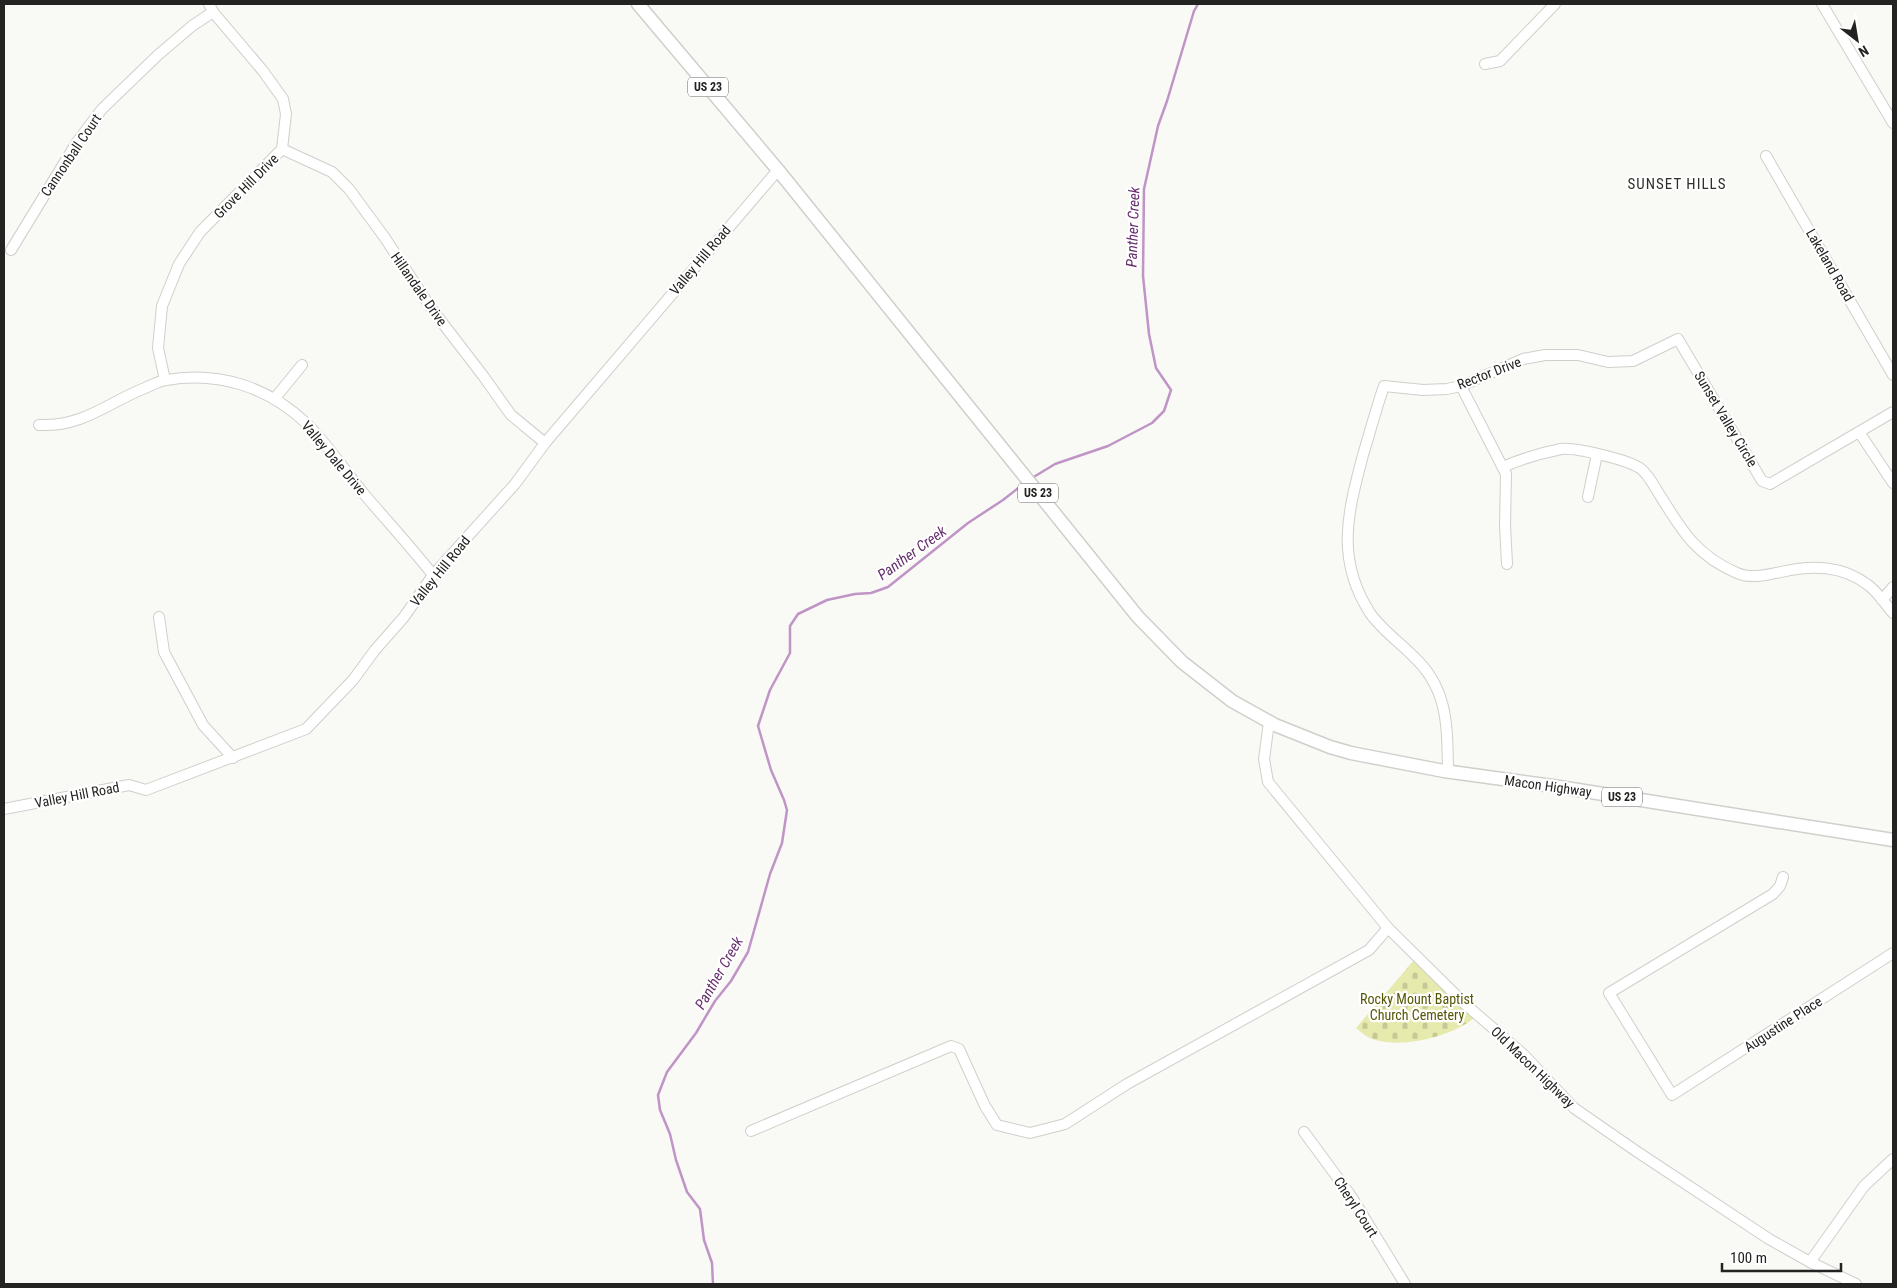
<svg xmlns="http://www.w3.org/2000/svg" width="1897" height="1288" font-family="'Roboto Condensed',sans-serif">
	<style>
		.cemetery { fill: url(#cemetery-stones) }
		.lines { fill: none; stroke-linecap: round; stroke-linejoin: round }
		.stream { stroke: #c094c6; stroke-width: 2.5 }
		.minor-casing { stroke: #cfcfcb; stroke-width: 12 }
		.major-casing { stroke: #cfcfcb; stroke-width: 15 }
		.minor { stroke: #fff; stroke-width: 10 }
		.major { stroke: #fff; stroke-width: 12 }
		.labels { text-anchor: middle; stroke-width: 4.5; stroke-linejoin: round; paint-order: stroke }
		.shield { fill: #fff; stroke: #656564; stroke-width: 1 }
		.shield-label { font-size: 12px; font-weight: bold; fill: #232321 }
		.street-label { font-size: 14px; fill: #232321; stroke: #fff }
		.park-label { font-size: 14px; fill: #565706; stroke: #fff }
		.neighbourhood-label { font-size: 15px; letter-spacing: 1px; fill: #2f2f2c; stroke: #fff }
		.water-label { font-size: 15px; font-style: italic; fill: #652f6d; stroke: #fff }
	</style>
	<defs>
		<pattern id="cemetery-stones" width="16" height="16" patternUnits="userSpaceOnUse" patternTransform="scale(1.25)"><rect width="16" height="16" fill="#e7eaad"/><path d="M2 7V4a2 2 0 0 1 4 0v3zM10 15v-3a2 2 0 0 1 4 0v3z" fill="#c6c895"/></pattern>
	</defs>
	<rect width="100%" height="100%" fill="#f9faf5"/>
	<path class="cemetery" d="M 1414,960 L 1474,1018 C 1452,1037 1395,1051 1368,1037 C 1364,1035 1360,1031 1356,1028 Z"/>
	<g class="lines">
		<g class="stream">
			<path d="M 1032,478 L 1055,464 L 1108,446 L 1152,423 L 1164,411 L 1171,390 L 1156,368 L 1149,334 L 1143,276 L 1144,189 L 1158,126 L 1167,101 L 1194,11 L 1198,4"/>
			<path d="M 713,1284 L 712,1263 L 704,1240 L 700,1209 L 687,1192 L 676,1160 L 670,1134 L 660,1110 L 658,1095 L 667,1072 L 696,1033 L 715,1001 L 731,981 L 748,952 L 770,874 L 782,843 L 787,810 L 784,800 L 771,770 L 758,726 L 770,690 L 790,653 L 790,626 L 798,614 L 827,600 L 855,594 L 871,593 L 888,587 L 968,523 L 1003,500 L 1026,482"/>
		</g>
		<g class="minor-casing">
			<g id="minor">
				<path d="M 1822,4 L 1893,123"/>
				<path d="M 1485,64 L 1500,61 L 1555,4"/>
				<path d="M 282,149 L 332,172 L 349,189 L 385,238 L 431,308 L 484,377 L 511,415 L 545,443"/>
				<path d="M 1766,156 L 1893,375"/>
				<path d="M 11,250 L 77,142 L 102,109 L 158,55 L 192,26 L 213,12"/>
				<path d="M 165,380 L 158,348 L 162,306 L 179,264 L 200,232 L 282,149 L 286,114 L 283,99 L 263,71 L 213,12 L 209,4"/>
				<path d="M 1461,386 L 1506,474 L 1505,525 L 1507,564"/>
				<path d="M 275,398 L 302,365"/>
				<path d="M 39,425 C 83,427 107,403 145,388 C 152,385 159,381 166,380 C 219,371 268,387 306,423 C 326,442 346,472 364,494 C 387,521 411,547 433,575"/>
				<path d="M 1859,432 L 1893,483"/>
				<path d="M 1503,467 C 1521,459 1541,453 1561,449 C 1574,447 1630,460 1641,469 C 1649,475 1655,488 1661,497 C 1682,531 1697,556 1737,573 C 1750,579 1767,575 1781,572 C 1812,565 1842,565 1868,585 C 1878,592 1885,604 1893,613"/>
				<path d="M 1588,497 L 1597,454"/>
				<path d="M 1882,600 L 1893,587"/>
				<path d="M 159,617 L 164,652 L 203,725 L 233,758"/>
				<path d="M 1269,722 L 1264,759 L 1268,782 L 1388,928 L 1465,1004 L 1524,1055 L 1574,1108 L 1636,1151 L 1769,1239 L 1810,1262 L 1856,1284"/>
				<path d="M 1448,771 C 1447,727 1449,689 1413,656 C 1399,642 1381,629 1370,613 C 1335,559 1348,512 1363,455 C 1370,432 1376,409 1384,386 L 1423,390 L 1447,389 L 1461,386 L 1523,359 L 1545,355 L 1578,355 L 1608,362 L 1633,361 L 1678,339 L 1762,481 L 1770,484 L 1893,412"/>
				<path d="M 4,809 L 129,785 L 146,790 L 306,729 L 353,680 L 375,650 L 404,617 L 433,575 L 515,484 L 545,443 L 778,170"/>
				<path d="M 1783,877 L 1780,886 L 1773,894 L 1609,993 L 1672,1095 L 1893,953"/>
				<path d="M 751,1131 L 951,1046 L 959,1049 L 985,1106 L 997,1125 L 1030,1133 L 1065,1124 L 1127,1084 L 1369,950 L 1388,928"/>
				<path d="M 1304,1132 L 1351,1196 L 1405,1284"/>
				<path d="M 1810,1262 L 1864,1186 L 1893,1159"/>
			</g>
		</g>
		<g class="major-casing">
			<path id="major" d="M 638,4 L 778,170 L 1138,617 L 1182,662 L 1232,701 L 1275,725 L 1330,747 L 1351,753 L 1444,771 L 1553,786 L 1893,840"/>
		</g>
		<use href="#minor" class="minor"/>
		<use href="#major" class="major"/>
	</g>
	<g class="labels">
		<g class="shield">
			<rect x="688" y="77.5" width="40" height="19" rx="4"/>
			<rect x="1018" y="483.5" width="40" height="19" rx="4"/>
			<rect x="1602" y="787.5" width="40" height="19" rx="4"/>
		</g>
		<g class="shield-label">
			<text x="708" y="91">US 23</text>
			<text x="1038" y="497">US 23</text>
			<text x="1622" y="801">US 23</text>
		</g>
		<g class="street-label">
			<text transform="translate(71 155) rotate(-56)" y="5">Cannonball Court</text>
			<text transform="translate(246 186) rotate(-45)" y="5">Grove Hill Drive</text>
			<text transform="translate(700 260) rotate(-50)" y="5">Valley Hill Road</text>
			<text transform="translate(1830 265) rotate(60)" y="5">Lakeland Road</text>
			<text transform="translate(419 289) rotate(55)" y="5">Hillandale Drive</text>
			<text transform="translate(1489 373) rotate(-21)" y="5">Rector Drive</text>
			<text transform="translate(1726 419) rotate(59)" y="5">Sunset Valley Circle</text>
			<text transform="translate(334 458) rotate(50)" y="5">Valley Dale Drive</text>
			<text transform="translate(440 571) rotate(-51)" y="5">Valley Hill Road</text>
			<text transform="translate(1548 786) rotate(8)" y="5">Macon Highway</text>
			<text transform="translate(77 795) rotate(-11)" y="5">Valley Hill Road</text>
			<text transform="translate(1783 1024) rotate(-33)" y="5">Augustine Place</text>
			<text transform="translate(1533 1067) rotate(44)" y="5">Old Macon Highway</text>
			<text transform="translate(1356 1207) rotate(57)" y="5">Cheryl Court</text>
		</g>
		<g class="park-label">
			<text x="1417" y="1004">Rocky Mount Baptist<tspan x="1417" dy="16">Church Cemetery</tspan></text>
		</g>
		<g class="neighbourhood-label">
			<text x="1677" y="189">SUNSET HILLS</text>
		</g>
		<g class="water-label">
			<text transform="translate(1133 227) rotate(-88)" y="5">Panther Creek</text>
			<text transform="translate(912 553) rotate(-36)" y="5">Panther Creek</text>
			<text transform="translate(719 973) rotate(-60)" y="5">Panther Creek</text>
		</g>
	</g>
	<rect width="1897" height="1288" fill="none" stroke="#232321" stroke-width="10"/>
	<g transform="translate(1857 40) rotate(149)" stroke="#ffffff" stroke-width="4" paint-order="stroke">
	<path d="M0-4L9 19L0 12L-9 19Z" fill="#232321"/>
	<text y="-8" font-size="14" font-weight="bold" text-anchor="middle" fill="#232321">N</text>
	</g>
	<path d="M1722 1263v8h119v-8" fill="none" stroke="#232321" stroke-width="2.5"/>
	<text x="1730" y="1263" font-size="15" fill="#232321" stroke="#ffffff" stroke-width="4" paint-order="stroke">100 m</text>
</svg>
